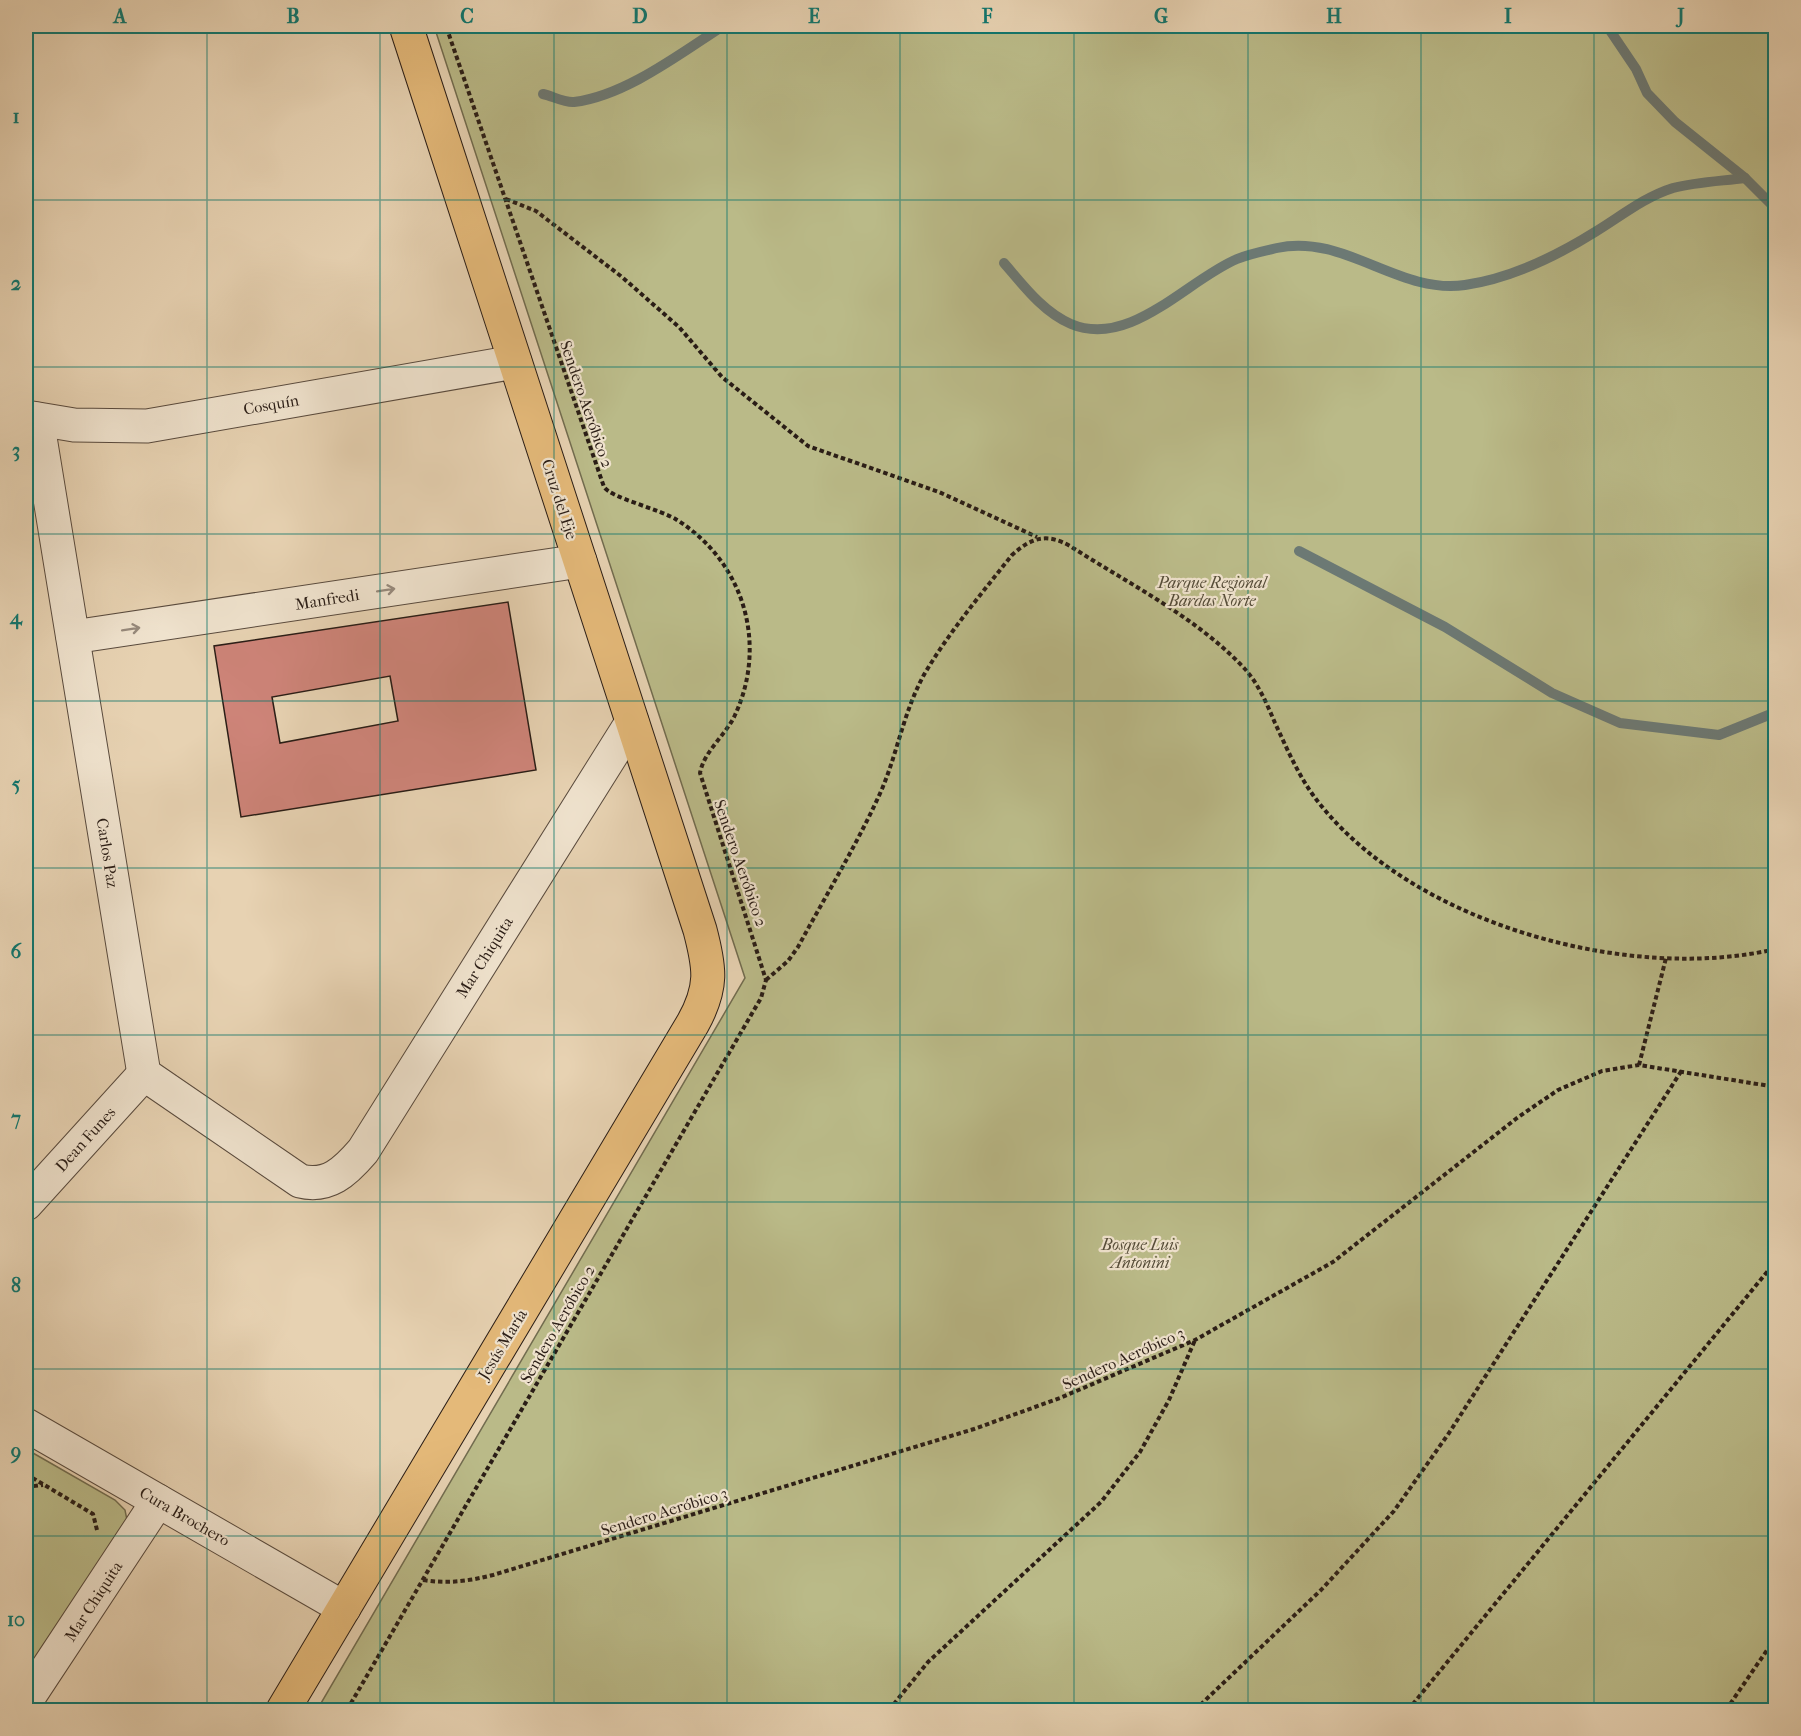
<svg xmlns="http://www.w3.org/2000/svg" width="1801" height="1736" font-family="'IM FELL French Canon',serif">
	<style>
		.green { fill: #baba88; stroke: #726c4f; stroke-width: 1.5 }
		.lines { fill: none; stroke-linecap: round; stroke-linejoin: round }
		.stream { stroke: #6c7974; stroke-width: 10 }
		.building { fill: #ce8479; stroke: #2a1d16; stroke-width: 1.5; fill-rule: evenodd }
		.minor-casing { stroke: #594a3d; stroke-width: 35 }
		.major-casing { stroke: #2a1d16; stroke-width: 35 }
		.path { stroke: #2a1d16; stroke-width: 4; stroke-dasharray: 4.5 3; stroke-linecap: butt }
		.minor { stroke: #efe2cd; stroke-width: 33 }
		.major { stroke: #e4b979; stroke-width: 33 }
		.oneway { stroke: #96897b }
		.grid { fill: none; stroke: #0f766e; stroke-width: 1.5; stroke-opacity: 0.55 }
		.labels { text-anchor: middle; stroke-width: 4.5; stroke-linejoin: round; paint-order: stroke }
		.street-label { font-size: 16px; fill: #2a1d16; stroke: #efe2cd }
		.park-label { font-size: 16px; font-style: italic; fill: #554c38; stroke: #efe2cd }
		.neatline { fill: none; stroke: #0f766e; stroke-width: 2 }
		.grid-label { font-size: 20px; text-anchor: middle; font-weight: bold; fill: #0f766e }
	</style>
	<rect width="100%" height="100%" fill="#e7d2b2"/>
	<filter id="stains"><feTurbulence type="fractalNoise" baseFrequency=".00333" numOctaves="4"/><feColorMatrix values="0 0 0 0 .2 0 0 0 0 .09 0 0 0 0 .02 0 0 0 .5 -.17"/></filter>
	<radialGradient id="worn" r=".72"><stop offset=".6" stop-color="#630" stop-opacity="0"/><stop offset="1" stop-color="#630" stop-opacity=".3"/></radialGradient>
	<g class="green">
		<path d="M 434,26 L 1775,26 L 1775,1710 L 317,1710 L 745,978 Z"/>
		<path d="M 26,1449 L 115,1500 L 125,1510 L 127,1520 L 26,1680 Z"/>
	</g>
	<g class="lines">
		<g class="stream">
			<path d="M 1607,26 L 1636,69 L 1647,93 L 1675,122 L 1745,178 L 1776,209"/>
			<path d="M 543,94 C 552,96 565,103 574,102 C 625,96 681,53 723,26"/>
			<path d="M 1004,263 C 1023,285 1043,312 1071,324 C 1130,349 1187,280 1237,259 C 1249,254 1264,251 1277,248 C 1344,233 1399,295 1465,285 C 1512,278 1555,257 1595,232 C 1620,217 1644,197 1673,188 C 1696,182 1722,181 1745,178"/>
			<path d="M 1299,551 L 1445,627 L 1552,693 L 1620,723 L 1719,735 L 1776,712"/>
		</g>
	</g>
	<path class="building" d="M 508,602 L 536,770 L 241,817 L 214,646 ZM 390,676 L 398,721 L 280,743 L 272,697 Z"/>
	<g class="lines">
		<g class="minor-casing">
			<g id="minor">
				<path d="M 26,417 L 74,425 L 147,426 L 515,362"/>
				<path d="M 37,419 L 144,1074 L 300,1181 C 328,1188 345,1172 363,1151 L 632,722"/>
				<path d="M 73,637 L 580,561"/>
				<path d="M 26,1204 L 144,1074"/>
				<path d="M 26,1425 L 344,1608"/>
				<path d="M 26,1701 L 158,1501"/>
			</g>
		</g>
		<g class="major-casing">
			<path id="major" d="M 283,1710 L 693,1023 C 713,987 710,968 700,930 L 406,26"/>
		</g>
		<g class="path">
			<path d="M 506,199 L 536,211 L 622,277 L 679,327 L 722,377 L 808,446 L 939,492 L 1037,537"/>
			<path d="M 766,980 L 788,961 L 798,947 C 826,895 858,843 882,789 C 898,751 904,710 925,673 C 950,631 982,593 1012,555 C 1032,537 1047,533 1070,546 C 1129,584 1196,617 1244,668 C 1258,683 1267,704 1275,723 C 1289,753 1302,784 1324,809 C 1420,925 1630,983 1776,949"/>
			<path d="M 1639,1065 L 1666,958"/>
			<path d="M 26,1474 L 93,1514 L 97,1530"/>
			<path d="M 26,1487 L 43,1485"/>
			<path d="M 423,1580 C 448,1584 469,1581 493,1575 L 974,1429 L 1060,1398 L 1195,1340 L 1333,1262 L 1517,1118 L 1558,1090 L 1602,1071 L 1639,1065 L 1776,1087"/>
			<path d="M 347,1710 L 761,998 L 766,980 L 700,773 C 704,751 726,735 735,715 C 768,644 744,562 677,520 C 660,509 611,498 604,487 L 446,26"/>
			<path d="M 889,1710 L 928,1662 L 1101,1502 L 1140,1452 L 1169,1400 L 1195,1340"/>
			<path d="M 1195,1710 L 1321,1590 L 1394,1511 L 1449,1433 L 1682,1070"/>
			<path d="M 1408,1710 L 1776,1261"/>
			<path d="M 1726,1710 L 1776,1637"/>
		</g>
		<use href="#minor" class="minor"/>
		<use href="#major" class="major"/>
	</g>
	<defs><path id="oneway-shaft" d="M-6 0H5M1.5-3L5.5 0L1.5 3" fill="none" stroke-width="1.6" stroke-linecap="round" stroke-linejoin="round" transform="scale(1.5)"/></defs>
	<g class="oneway">
		<use href="#oneway-shaft" transform="translate(386 590) rotate(-9)"/>
		<use href="#oneway-shaft" transform="translate(131 629) rotate(-9)"/>
	</g>
	<path class="grid" d="M 207,26 L 207,1710M 380,26 L 380,1710M 554,26 L 554,1710M 727,26 L 727,1710M 900,26 L 900,1710M 1074,26 L 1074,1710M 1248,26 L 1248,1710M 1421,26 L 1421,1710M 1594,26 L 1594,1710M 26,200 L 1776,200M 26,367 L 1776,367M 26,534 L 1776,534M 26,701 L 1776,701M 26,868 L 1776,868M 26,1035 L 1776,1035M 26,1202 L 1776,1202M 26,1369 L 1776,1369M 26,1536 L 1776,1536"/>
	<g class="labels">
		<g class="street-label">
			<text transform="translate(271 404) rotate(-10)" y="6">Cosquín</text>
			<text transform="translate(587 404) rotate(71)" y="6">Sendero Aeróbico 2</text>
			<text transform="translate(560 499) rotate(72)" y="6">Cruz del Eje</text>
			<text transform="translate(327 599) rotate(-9)" y="6">Manfredi</text>
			<text transform="translate(108 853) rotate(81)" y="6">Carlos Paz</text>
			<text transform="translate(741 863) rotate(71)" y="6">Sendero Aeróbico 2</text>
			<text transform="translate(484 957) rotate(-58)" y="6">Mar Chiquita</text>
			<text transform="translate(85 1139) rotate(-48)" y="6">Dean Funes</text>
			<text transform="translate(557 1324) rotate(-60)" y="6">Sendero Aeróbico 2</text>
			<text transform="translate(502 1344) rotate(-59)" y="6">Jesús María</text>
			<text transform="translate(1123 1358) rotate(-24)" y="6">Sendero Aeróbico 3</text>
			<text transform="translate(664 1511) rotate(-17)" y="6">Sendero Aeróbico 3</text>
			<text transform="translate(185 1516) rotate(30)" y="6">Cura Brochero</text>
			<text transform="translate(93 1601) rotate(-57)" y="6">Mar Chiquita</text>
		</g>
		<g class="park-label">
			<text x="1212" y="588">Parque Regional<tspan x="1212" dy="18">Bardas Norte</tspan></text>
			<text x="1140" y="1250">Bosque Luis<tspan x="1140" dy="18">Antonini</tspan></text>
		</g>
	</g>
	<rect width="1801" height="1736" fill="none" stroke="#e7d2b2" stroke-width="66"/>
	<rect x="33" y="33" width="1735" height="1670" class="neatline"/>
	<g class="grid-label">
		<text x="120" y="23">A</text>
		<text x="293" y="23">B</text>
		<text x="467" y="23">C</text>
		<text x="640" y="23">D</text>
		<text x="814" y="23">E</text>
		<text x="987" y="23">F</text>
		<text x="1161" y="23">G</text>
		<text x="1334" y="23">H</text>
		<text x="1508" y="23">I</text>
		<text x="1681" y="23">J</text>
		<text x="16" y="123">1</text>
		<text x="16" y="290">2</text>
		<text x="16" y="457">3</text>
		<text x="16" y="624">4</text>
		<text x="16" y="791">5</text>
		<text x="16" y="958">6</text>
		<text x="16" y="1125">7</text>
		<text x="16" y="1292">8</text>
		<text x="16" y="1459">9</text>
		<text x="16" y="1626">10</text>
	</g>
	<rect width="100%" height="100%" filter="url(#stains)"/>
	<rect width="100%" height="100%" fill="url(#worn)"/>
</svg>
